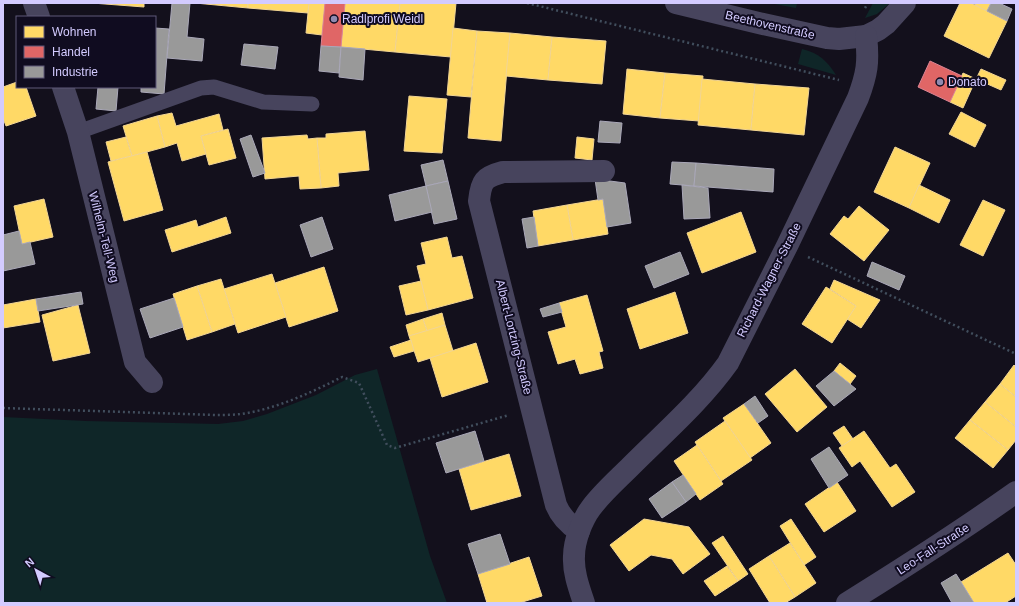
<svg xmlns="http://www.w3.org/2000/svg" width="1019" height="606" font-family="Arial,sans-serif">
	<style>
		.green { fill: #0f2628 }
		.homes { fill: #ffd966; stroke: #f2d594 }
		.shops { fill: #e06666; stroke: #dc8494 }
		.industry { fill: #999; stroke: #aaa8b8 }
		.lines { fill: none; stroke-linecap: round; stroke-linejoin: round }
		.path { stroke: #414e5d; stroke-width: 2.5; stroke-dasharray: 2 3; stroke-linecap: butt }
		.service { stroke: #47445d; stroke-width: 15 }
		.minor { stroke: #47445d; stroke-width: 22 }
		.poi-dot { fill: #908ab0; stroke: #100c20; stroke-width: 1.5 }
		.labels { text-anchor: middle; stroke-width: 4; stroke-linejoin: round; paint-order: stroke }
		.poi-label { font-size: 12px; fill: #d3cbff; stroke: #100c20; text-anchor: start }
		.street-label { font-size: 12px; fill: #d3cbff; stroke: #100c20 }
	</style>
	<rect width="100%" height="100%" fill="#13101c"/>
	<g class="green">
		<path d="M 769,3 L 797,3 L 796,8 Z"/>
		<path d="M 873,3 L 890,3 L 877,14 L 865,18 Z"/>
		<path d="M 802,49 C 819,53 827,61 836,75 L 798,64 Z"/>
		<path d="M 377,369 L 430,556 L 447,603 L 3,603 L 3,417 L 86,421 L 218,424 L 243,421 L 267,414 L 316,395 L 355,375 Z"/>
	</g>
	<g class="homes">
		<path d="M 92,3 L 144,3 L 144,7 Z"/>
		<path d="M 195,3 L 248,3 L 248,8 Z"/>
		<path d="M 248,3 L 309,3 L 308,13 L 248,8 Z"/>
		<path d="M 309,3 L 325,3 L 322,35 L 306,33 Z"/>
		<path d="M 345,3 L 400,3 L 395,52 L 341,47 Z"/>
		<path d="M 400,3 L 456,3 L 451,57 L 395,52 Z"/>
		<path d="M 960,3 L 971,3 L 1007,21 L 989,58 L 944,36 Z"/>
		<path d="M 976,3 L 991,3 L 987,11 L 975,5 Z"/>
		<path d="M 453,28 L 477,31 L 471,97 L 447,95 Z"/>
		<path d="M 477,31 L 510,33 L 501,141 L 468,138 Z"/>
		<path d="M 510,33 L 552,37 L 548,80 L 506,76 Z"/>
		<path d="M 552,37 L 606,41 L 602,84 L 548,80 Z"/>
		<path d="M 627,69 L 665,73 L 660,118 L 623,114 Z"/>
		<path d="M 981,69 L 1006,80 L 1001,90 L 976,79 Z"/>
		<path d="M 665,73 L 703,76 L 699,121 L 660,118 Z"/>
		<path d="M 963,73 L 976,79 L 963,108 L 950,102 Z"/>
		<path d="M 702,79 L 755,84 L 751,130 L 698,125 Z"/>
		<path d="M 17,82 L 17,87 L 26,87 L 36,116 L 6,126 L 3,118 L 3,87 Z"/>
		<path d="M 755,84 L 809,88 L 804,135 L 751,130 Z"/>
		<path d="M 409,96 L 447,99 L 442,153 L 404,151 Z"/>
		<path d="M 961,112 L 986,125 L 975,147 L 949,134 Z"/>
		<path d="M 172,113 L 176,126 L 219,114 L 223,130 L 201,136 L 206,154 L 182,161 L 177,143 L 165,147 L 157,116 Z"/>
		<path d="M 157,116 L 165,147 L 132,156 L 123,126 Z"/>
		<path d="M 228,129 L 236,158 L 209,165 L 201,136 Z"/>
		<path d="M 365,131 L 369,170 L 338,173 L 339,186 L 321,188 L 317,138 L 326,138 L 326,134 Z"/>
		<path d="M 307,135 L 308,139 L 317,138 L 321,188 L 300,189 L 299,176 L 265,179 L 262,138 Z"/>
		<path d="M 126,137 L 132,156 L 111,161 L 106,142 Z"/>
		<path d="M 577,137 L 594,139 L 592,160 L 575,158 Z"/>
		<path d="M 895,147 L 930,163 L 909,208 L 874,192 Z"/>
		<path d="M 147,152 L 163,210 L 124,221 L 108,162 Z"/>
		<path d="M 919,185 L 950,200 L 939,223 L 909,208 Z"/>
		<path d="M 44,199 L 53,237 L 22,244 L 14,206 Z"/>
		<path d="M 603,199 L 608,234 L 573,240 L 567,205 Z"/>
		<path d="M 983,200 L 1005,210 L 983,256 L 960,245 Z"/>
		<path d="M 567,205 L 573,240 L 538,246 L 533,211 Z"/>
		<path d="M 859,206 L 889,230 L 864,261 L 830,234 L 844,216 L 848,219 Z"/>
		<path d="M 741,212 L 756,252 L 702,273 L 687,233 Z"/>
		<path d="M 226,217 L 231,233 L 172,252 L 165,230 L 196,220 L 198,227 Z"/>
		<path d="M 447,237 L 452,258 L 462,256 L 473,298 L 428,310 L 417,266 L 426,264 L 421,243 Z"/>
		<path d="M 324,267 L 338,311 L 289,327 L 275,283 Z"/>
		<path d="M 272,274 L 286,317 L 238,333 L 224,289 Z"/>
		<path d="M 221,279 L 235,324 L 212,332 L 197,286 Z"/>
		<path d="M 834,280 L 880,300 L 861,328 L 847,319 L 856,306 L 830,289 Z"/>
		<path d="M 421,281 L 428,310 L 406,315 L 399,286 Z"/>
		<path d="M 197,286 L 212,332 L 187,340 L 173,294 Z"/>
		<path d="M 826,287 L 856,306 L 832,343 L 802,324 Z"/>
		<path d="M 675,292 L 688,333 L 640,349 L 627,309 Z"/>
		<path d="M 587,295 L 603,351 L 599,352 L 603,368 L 580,374 L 575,359 L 558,364 L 548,332 L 566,327 L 559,303 Z"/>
		<path d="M 36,299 L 40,322 L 3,328 L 3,305 Z"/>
		<path d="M 78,305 L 90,353 L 53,361 L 42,315 Z"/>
		<path d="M 442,313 L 445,325 L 427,331 L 423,319 Z"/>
		<path d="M 423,319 L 427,331 L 409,336 L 406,325 Z"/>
		<path d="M 445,325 L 453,351 L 418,362 L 409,336 Z"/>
		<path d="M 411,340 L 414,351 L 394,357 L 390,347 Z"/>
		<path d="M 476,343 L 488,382 L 442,397 L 430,358 Z"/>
		<path d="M 840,363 L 856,376 L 850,384 L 834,371 Z"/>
		<path d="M 1014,365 L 1016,367 L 1016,397 L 1000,384 Z"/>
		<path d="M 795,369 L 827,407 L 797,432 L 765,394 Z"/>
		<path d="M 1000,384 L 1016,397 L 1016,427 L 985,402 Z"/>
		<path d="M 985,402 L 1016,427 L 1016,440 L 1008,450 L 970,420 Z"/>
		<path d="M 744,404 L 771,443 L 750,458 L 723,418 Z"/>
		<path d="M 970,420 L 1008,450 L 993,468 L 955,438 Z"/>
		<path d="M 725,421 L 752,460 L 721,481 L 695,442 Z"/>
		<path d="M 844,426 L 853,439 L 842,446 L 833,433 Z"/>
		<path d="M 864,431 L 890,468 L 896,464 L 915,492 L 892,507 L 860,461 L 852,467 L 839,448 Z"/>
		<path d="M 697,445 L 723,484 L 700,500 L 674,461 Z"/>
		<path d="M 509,454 L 521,496 L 471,510 L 459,469 Z"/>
		<path d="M 837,482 L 856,511 L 824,532 L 805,504 Z"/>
		<path d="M 644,519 L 689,527 L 710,554 L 683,574 L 672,559 L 651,555 L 629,571 L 610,545 Z"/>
		<path d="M 791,519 L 816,557 L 804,565 L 780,526 Z"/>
		<path d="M 723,536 L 748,574 L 738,581 L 712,543 Z"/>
		<path d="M 790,543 L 816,583 L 795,597 L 769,556 Z"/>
		<path d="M 1008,553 L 1016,565 L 1016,596 L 1005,603 L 974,603 L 961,582 Z"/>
		<path d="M 769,556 L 795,597 L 785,603 L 770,603 L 749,569 Z"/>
		<path d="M 529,557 L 542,596 L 519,603 L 487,603 L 478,574 Z"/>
		<path d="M 727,566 L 738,581 L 715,596 L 704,581 Z"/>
	</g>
	<g class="shops">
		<path d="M 325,3 L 345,3 L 341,47 L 321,46 Z"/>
		<path d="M 930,61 L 962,76 L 950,102 L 918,87 Z"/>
	</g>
	<g class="industry">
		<path d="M 172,3 L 190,3 L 187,37 L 204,39 L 202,61 L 167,58 Z"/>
		<path d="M 991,3 L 999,3 L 1012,9 L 1007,21 L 987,11 Z"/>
		<path d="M 155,28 L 169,29 L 164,94 L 141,92 L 141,87 L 155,87 Z"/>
		<path d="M 244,44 L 278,47 L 275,69 L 241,65 Z"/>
		<path d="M 321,46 L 341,47 L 339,73 L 319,71 Z"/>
		<path d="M 341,47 L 365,49 L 363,80 L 339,77 Z"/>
		<path d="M 98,87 L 118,87 L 116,111 L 96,109 Z"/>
		<path d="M 600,121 L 622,123 L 620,143 L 598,142 Z"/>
		<path d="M 251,135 L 265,173 L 253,177 L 240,139 Z"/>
		<path d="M 443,160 L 448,181 L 426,186 L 421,165 Z"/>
		<path d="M 672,162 L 696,163 L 694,186 L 670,184 Z"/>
		<path d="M 696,163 L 774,169 L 773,192 L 694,186 Z"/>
		<path d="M 595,179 L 625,183 L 631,223 L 607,227 L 603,199 L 598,200 Z"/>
		<path d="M 448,181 L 457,219 L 434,224 L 426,186 Z"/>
		<path d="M 682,185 L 708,188 L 710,218 L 684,219 Z"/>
		<path d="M 426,186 L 432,212 L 395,221 L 389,195 Z"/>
		<path d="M 322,217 L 333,249 L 311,257 L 300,225 Z"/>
		<path d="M 534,217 L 538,246 L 527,248 L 522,219 Z"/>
		<path d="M 19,231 L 22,244 L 30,242 L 35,264 L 3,271 L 3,235 Z"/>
		<path d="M 680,252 L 689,274 L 654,288 L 645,266 Z"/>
		<path d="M 872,262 L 905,276 L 899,290 L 867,276 Z"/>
		<path d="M 81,292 L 83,304 L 38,311 L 36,299 Z"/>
		<path d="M 174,298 L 183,327 L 150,338 L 140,309 Z"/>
		<path d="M 559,303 L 562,312 L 543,317 L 540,309 Z"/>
		<path d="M 834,371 L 856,389 L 834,406 L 816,386 Z"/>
		<path d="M 755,396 L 768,416 L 758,423 L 744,404 Z"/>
		<path d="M 475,431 L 484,461 L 446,473 L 436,443 Z"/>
		<path d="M 829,447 L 848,475 L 829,488 L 811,459 Z"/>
		<path d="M 683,475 L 696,494 L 686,502 L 672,482 Z"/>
		<path d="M 672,482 L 686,502 L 662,518 L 649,499 Z"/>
		<path d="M 500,534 L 510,564 L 478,574 L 468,544 Z"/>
		<path d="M 956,574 L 961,582 L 974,603 L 952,603 L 941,583 Z"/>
	</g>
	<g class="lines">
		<g class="path">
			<path d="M 527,3 L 839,80"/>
			<path d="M 865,8 L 868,3"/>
			<path d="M 808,257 L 1016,354"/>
			<path d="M 3,408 L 216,415 C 224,415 233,415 241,414 C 276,409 310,393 342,377 L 359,383 L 387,445 L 395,448 L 509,415"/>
		</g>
		<path class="service" d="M 78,132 L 201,88 L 214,87 L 263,102 L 312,104"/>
		<g class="minor">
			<path d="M 34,3 L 39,17"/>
			<path d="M 676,3 L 763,24 L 827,38 L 839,39 L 866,36 L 878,30 L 886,24 L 905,3"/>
			<path d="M 63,87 L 78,132 L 135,362 L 152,382"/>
			<path d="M 579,531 C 568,524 561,517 556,505 L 479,201 C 481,181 484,177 503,172 L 604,171"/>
			<path d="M 584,603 C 579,588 573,572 574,556 C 574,541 582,520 591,508 C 602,493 617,480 631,466 C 664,433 701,401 728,363 L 787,246 L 858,98 C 867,74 869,62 866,36"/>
			<path d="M 847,603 C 905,567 961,531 1016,492"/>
		</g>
	</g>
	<g class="poi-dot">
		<circle cx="334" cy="19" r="4"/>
		<circle cx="940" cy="82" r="4"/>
	</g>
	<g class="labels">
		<g class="poi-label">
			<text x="342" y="23">Radlprofi Weidl</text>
			<text x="948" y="86">Donato</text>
		</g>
		<g class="street-label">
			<text transform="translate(770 25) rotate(13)" y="4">Beethovenstraße</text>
			<text transform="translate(104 237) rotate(76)" y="4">Wilhelm-Tell-Weg</text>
			<text transform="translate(769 280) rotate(-63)" y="4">Richard-Wagner-Straße</text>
			<text transform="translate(514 337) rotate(76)" y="4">Albert-Lortzing-Straße</text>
			<text transform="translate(933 549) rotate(-33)" y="4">Leo-Fall-Straße</text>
		</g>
	</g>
	<rect width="1019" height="606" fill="none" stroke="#d3cbff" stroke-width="8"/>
	<rect x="16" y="16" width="140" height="72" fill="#100c20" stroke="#5e5879"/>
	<rect x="24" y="26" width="20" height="12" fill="#ffd966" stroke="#5e5879"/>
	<text x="52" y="36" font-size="12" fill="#d3cbff">Wohnen</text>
	<rect x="24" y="46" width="20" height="12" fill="#e06666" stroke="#5e5879"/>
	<text x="52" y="56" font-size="12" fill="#d3cbff">Handel</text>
	<rect x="24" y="66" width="20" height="12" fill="#999999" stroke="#5e5879"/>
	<text x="52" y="76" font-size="12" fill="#d3cbff">Industrie</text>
	<g transform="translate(36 570) rotate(320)" stroke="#100c20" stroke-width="3" paint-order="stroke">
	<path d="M0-3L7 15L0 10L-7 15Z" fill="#d3cbff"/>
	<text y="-6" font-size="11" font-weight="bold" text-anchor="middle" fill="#d3cbff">N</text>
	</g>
</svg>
